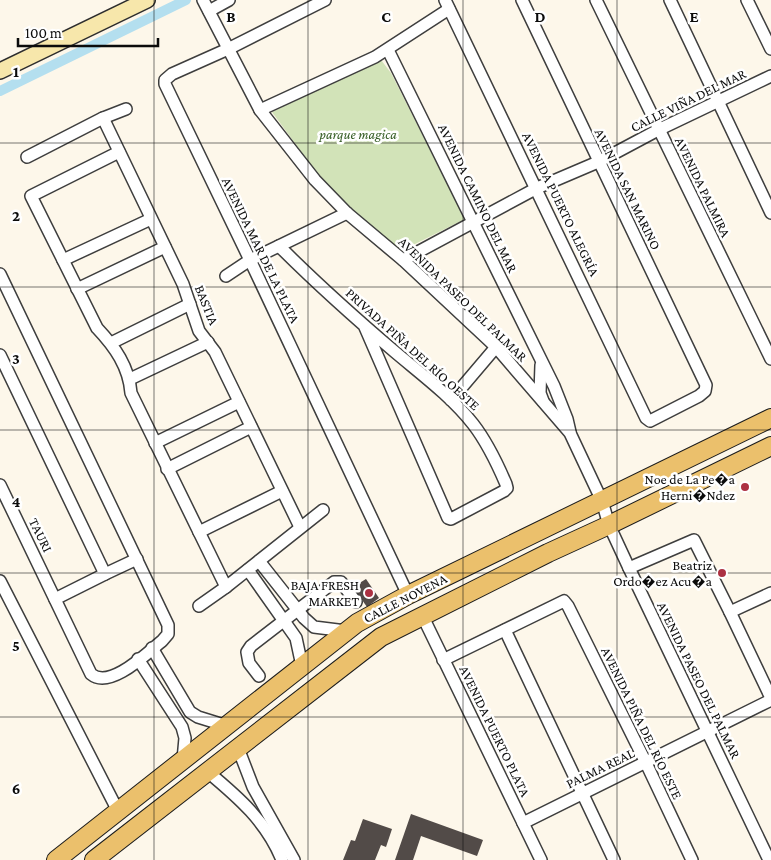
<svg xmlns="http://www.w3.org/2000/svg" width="771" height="860" font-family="'Crimson Pro',serif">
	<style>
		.green { fill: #d2e3b8 }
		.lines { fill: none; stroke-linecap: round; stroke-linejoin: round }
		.canal { stroke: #b4dfef; stroke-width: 10 }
		.building { fill: #524b48 }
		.street-casing { stroke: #3e3e3e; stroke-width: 14 }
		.secondary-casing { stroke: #2d2d2d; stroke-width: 18 }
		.primary-casing { stroke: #1c1c1c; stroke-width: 20 }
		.street { stroke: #fff; stroke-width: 11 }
		.secondary { stroke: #f7e7ab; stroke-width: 15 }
		.primary { stroke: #ebc06c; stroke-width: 18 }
		.grid { fill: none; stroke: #0b0b0b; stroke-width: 1; stroke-opacity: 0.55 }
		.poi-dot { fill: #ac3142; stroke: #fff; stroke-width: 2 }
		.labels { text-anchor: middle; stroke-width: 5; stroke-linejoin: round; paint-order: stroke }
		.street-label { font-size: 14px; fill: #0b0b0b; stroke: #fff }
		.park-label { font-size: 14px; font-style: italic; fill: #335b22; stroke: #fff }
		.poi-label { font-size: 14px; fill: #0b0b0b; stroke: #fff; text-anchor: end }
		.grid-label { font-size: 16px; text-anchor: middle; font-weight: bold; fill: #0b0b0b; stroke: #fff; stroke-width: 5; stroke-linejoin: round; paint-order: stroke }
	</style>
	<rect width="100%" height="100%" fill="#fdf7ea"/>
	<path class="green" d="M 381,60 L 391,73 L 465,219 L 399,252 L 324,183 L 272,112 Z"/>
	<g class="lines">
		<path class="canal" d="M 0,91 L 186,0"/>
	</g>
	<g class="building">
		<path d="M 366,579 L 379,598 L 367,607 L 353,587 Z"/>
		<path d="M 411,814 L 483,840 L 477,856 L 421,836 L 413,860 L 395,860 Z"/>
		<path d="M 363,819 L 392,829 L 386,847 L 381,845 L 375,860 L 343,860 L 351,840 L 355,841 Z"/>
	</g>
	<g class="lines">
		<g class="street-casing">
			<g id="street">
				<path d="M 203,0 L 260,110 L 315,180 L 347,213 L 403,260 L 496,347 L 570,433 L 602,501 L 609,525 L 629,568 L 769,860"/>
				<path d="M 325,0 L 228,49 L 172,74 L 165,80 L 165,84 L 250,260 L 408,595"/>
				<path d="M 445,0 L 646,418 L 650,421 L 699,396 L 705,391 L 706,385 L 522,0"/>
				<path d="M 596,0 L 771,359"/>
				<path d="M 670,0 L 771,213"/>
				<path d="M 747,0 L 771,49"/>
				<path d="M 209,11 L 229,0"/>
				<path d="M 388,50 L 554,386 L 567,419 L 570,432"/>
				<path d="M 260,110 L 375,57 L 449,9"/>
				<path d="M 103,118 L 183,284 L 199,331 L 215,352 L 300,527"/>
				<path d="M 119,152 L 31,196 L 97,328 C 115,347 129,367 131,393 L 226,587 L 323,510"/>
				<path d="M 27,157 L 103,118 L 126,109"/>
				<path d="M 279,246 C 316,283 355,318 395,352 C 421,374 451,396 473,424 C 487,442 497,463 506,484 L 507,488 L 504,491 L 451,519 L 448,518 L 364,325"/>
				<path d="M 63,260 L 151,219"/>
				<path d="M 403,260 L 537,188 L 598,162 L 658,130 L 771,76"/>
				<path d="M 0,274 L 168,625 L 168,634 L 162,641 C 147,653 110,690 91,674 L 0,485"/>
				<path d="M 226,276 L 250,260 L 347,213"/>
				<path d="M 77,289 L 165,247"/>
				<path d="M 111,343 L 190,304"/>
				<path d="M 0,355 L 105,574 L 55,599"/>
				<path d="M 541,365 L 540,393 L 543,401"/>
				<path d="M 130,379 L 208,342"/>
				<path d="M 451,400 L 496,347"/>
				<path d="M 155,443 L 239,402"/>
				<path d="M 167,469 L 251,427"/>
				<path d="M 199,532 L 282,491"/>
				<path d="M 259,561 L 304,618 L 314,627 L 346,631"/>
				<path d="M 629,568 L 694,540 L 730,612 L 771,698"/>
				<path d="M 248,570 L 296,638 L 302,666"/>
				<path d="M 105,574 L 137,559"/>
				<path d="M 0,581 L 118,811"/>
				<path d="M 199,606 L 226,587"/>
				<path d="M 730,612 L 771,593"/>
				<path d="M 422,615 L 541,860"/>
				<path d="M 505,630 L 614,860"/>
				<path d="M 152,648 L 190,712 L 198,717 L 227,726"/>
				<path d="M 138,659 L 182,727 L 185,738 L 183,760"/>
				<path d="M 443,660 L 564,601 L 568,606 L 646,763 L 692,860"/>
				<path d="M 259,676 L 249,663 L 247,652 L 251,646 L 334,582 L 341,582 L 356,602"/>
				<path d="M 238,748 L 253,787 L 294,860"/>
				<path d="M 208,772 C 238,797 267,822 282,860"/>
				<path d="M 523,823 L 771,700"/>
			</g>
		</g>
		<g class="secondary-casing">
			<path id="secondary" d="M 0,71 L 147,0"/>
		</g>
		<g class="primary-casing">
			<g id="primary">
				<path d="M 56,860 L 357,623 L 408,595 L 771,418"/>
				<path d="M 94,860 L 381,637 L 548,553 L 609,525 L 771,446"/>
			</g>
		</g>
		<use href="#street" class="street"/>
		<use href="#secondary" class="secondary"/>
		<use href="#primary" class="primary"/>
	</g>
	<path class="grid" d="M 154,0 L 154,860M 308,0 L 308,860M 463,0 L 463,860M 617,0 L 617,860M 0,143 L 771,143M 0,287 L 771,287M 0,430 L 771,430M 0,573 L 771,573M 0,717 L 771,717"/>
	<g class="poi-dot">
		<circle cx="745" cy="487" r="5"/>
		<circle cx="722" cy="573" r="5"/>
		<circle cx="369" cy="593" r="5"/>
	</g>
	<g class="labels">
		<g class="street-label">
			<text transform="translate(688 100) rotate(-26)" y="5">CALLE VIÑA DEL MAR</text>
			<text transform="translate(703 187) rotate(64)" y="5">AVENIDA PALMIRA</text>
			<text transform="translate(628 189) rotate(64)" y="5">AVENIDA SAN MARINO</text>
			<text transform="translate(478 198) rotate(64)" y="5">AVENIDA CAMINO DEL MAR</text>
			<text transform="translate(561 204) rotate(64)" y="5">AVENIDA PUERTO ALEGRÍA</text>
			<text transform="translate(261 250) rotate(64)" y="5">AVENIDA MAR DE LA PLATA</text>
			<text transform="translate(463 299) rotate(44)" y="5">AVENIDA PASEO DEL PALMAR</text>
			<text transform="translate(207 305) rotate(68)" y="5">BASTIA</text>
			<text transform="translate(413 349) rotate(42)" y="5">PRIVADA PIÑA DEL RÍO OESTE</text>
			<text transform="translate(41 535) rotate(64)" y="5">TAURI</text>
			<text transform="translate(405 598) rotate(-27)" y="5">CALLE NOVENA</text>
			<text transform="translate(699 680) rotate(64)" y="5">AVENIDA PASEO DEL PALMAR</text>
			<text transform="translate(642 723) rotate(64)" y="5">AVENIDA PIÑA DEL RÍO ESTE</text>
			<text transform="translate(495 731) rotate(64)" y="5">AVENIDA PUERTO PLATA</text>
			<text transform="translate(600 768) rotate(-26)" y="5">PALMA REAL</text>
		</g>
		<g class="park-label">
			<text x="358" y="139">parque magica</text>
		</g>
		<g class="poi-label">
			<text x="735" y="484">Noe de La Pe�a<tspan x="735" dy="16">Herni�Ndez</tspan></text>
			<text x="712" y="570">Beatriz<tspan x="712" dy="16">Ordo�ez Acu�a</tspan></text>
			<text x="359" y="590">BAJA FRESH<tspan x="359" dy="16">MARKET</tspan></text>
		</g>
	</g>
	<g class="grid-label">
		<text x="231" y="22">B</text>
		<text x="386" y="22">C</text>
		<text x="540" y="22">D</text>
		<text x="694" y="22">E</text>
		<text x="16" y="77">1</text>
		<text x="16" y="221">2</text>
		<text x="16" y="364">3</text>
		<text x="16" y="507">4</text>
		<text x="16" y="651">5</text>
		<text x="16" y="794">6</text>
	</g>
	<path d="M18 38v8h140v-8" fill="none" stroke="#0b0b0b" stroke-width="2.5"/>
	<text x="25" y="38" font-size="15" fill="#0b0b0b" stroke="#ffffff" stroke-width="4" paint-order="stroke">100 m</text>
</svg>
